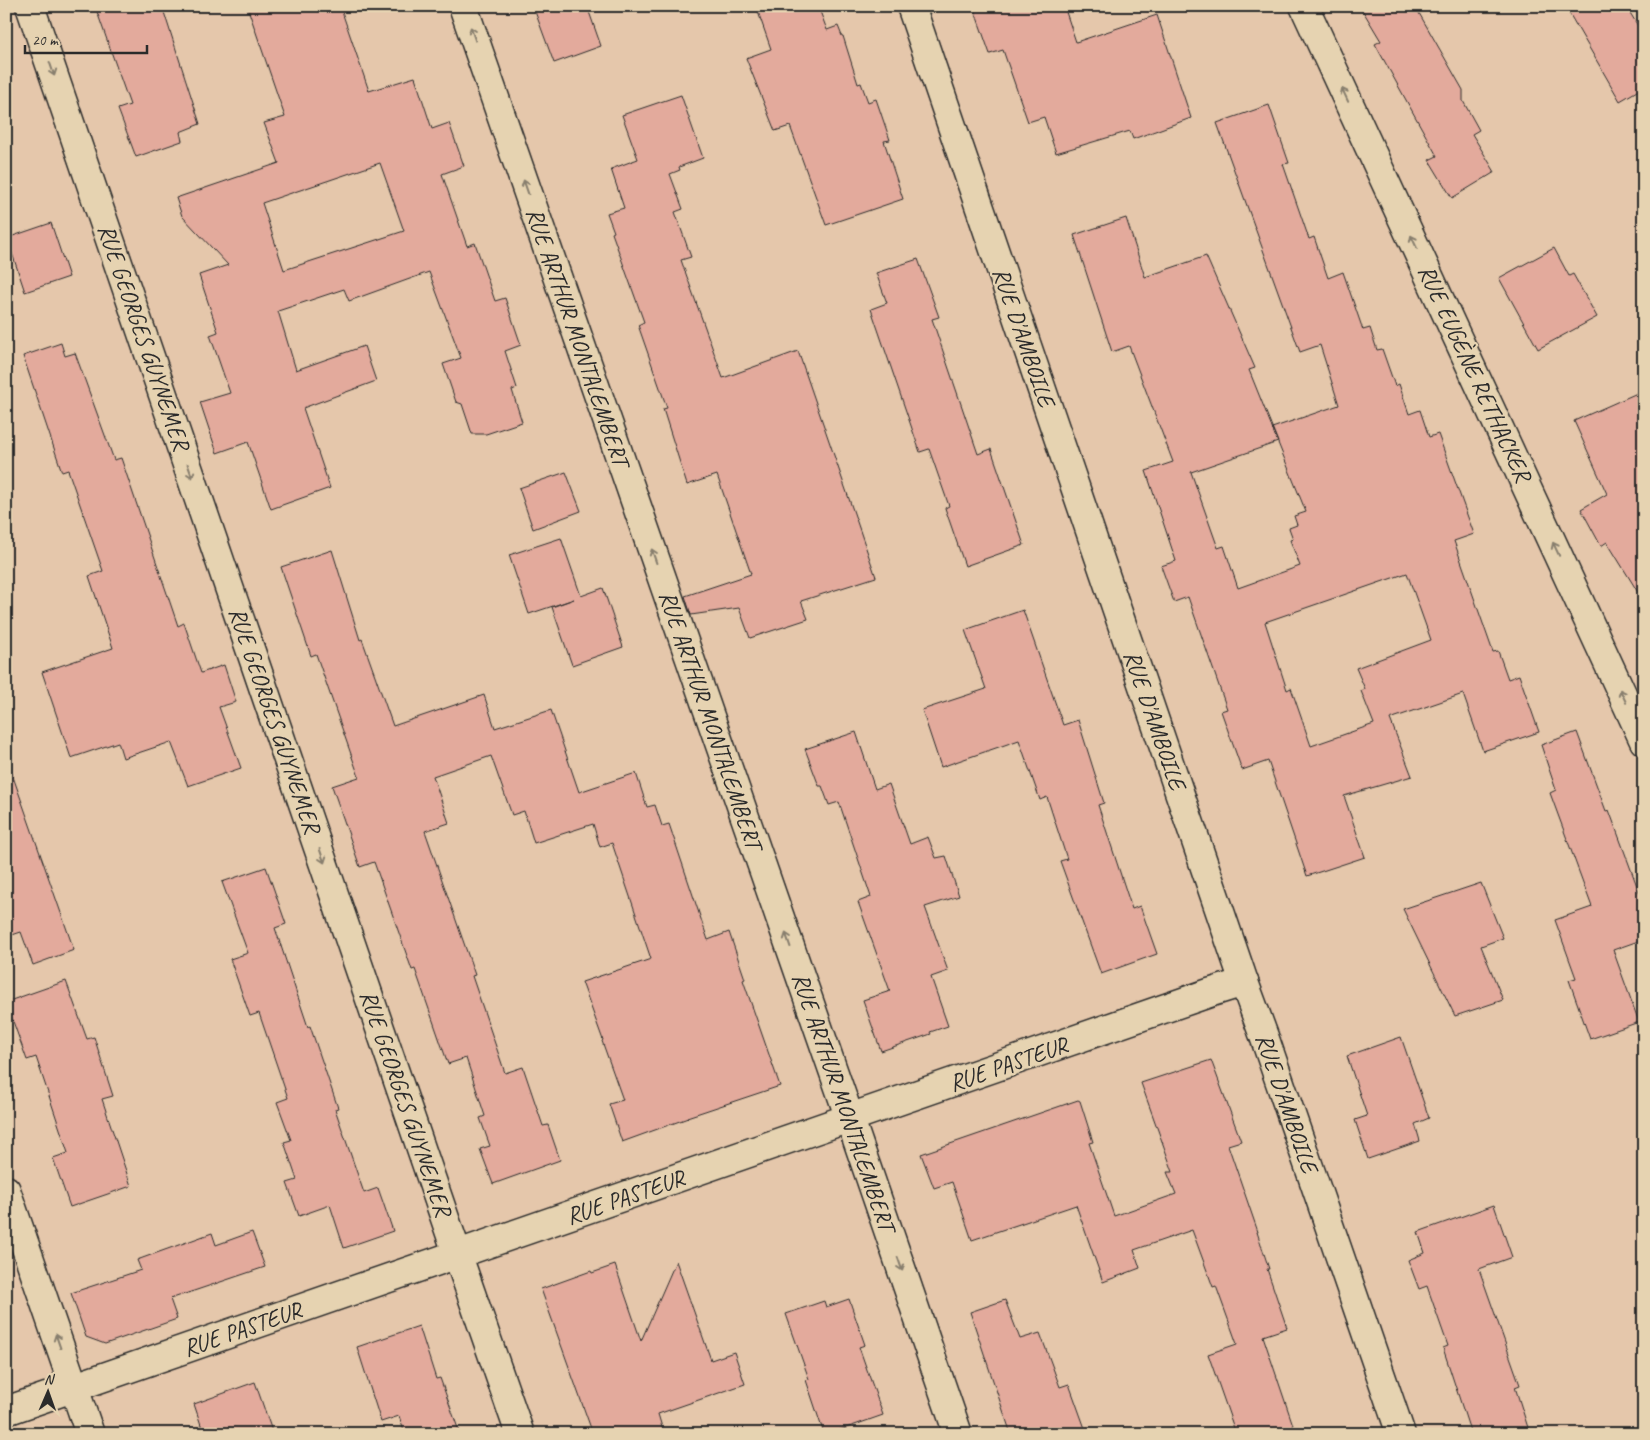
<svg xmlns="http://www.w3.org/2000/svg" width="1650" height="1440" font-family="Caveat,sans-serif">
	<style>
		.building { fill: #e3aa9c; stroke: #2b2b2b; fill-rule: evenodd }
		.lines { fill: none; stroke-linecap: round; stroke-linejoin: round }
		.minor-casing { stroke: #2b2b2b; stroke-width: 31 }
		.tertiary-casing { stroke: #2b2b2b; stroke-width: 31 }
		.minor { stroke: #e6d3b1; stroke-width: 28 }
		.tertiary { stroke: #e6d3b1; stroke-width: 28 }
		.oneway { stroke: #887f6e }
		.labels { text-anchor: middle; stroke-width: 4.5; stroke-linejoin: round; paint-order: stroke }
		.street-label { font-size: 24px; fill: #2b2b2b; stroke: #e6d3b1 }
	</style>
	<rect width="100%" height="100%" fill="#e5c7ab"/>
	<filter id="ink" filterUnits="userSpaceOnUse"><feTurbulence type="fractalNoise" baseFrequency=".02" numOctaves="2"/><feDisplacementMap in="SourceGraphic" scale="10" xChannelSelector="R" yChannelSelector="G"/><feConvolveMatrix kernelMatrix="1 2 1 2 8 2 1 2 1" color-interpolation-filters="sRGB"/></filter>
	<g filter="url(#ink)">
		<g class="building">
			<path d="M 95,6 L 162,6 L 200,124 L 180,132 L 182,141 L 136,157 L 118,109 L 130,105 Z"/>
			<path d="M 247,6 L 340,6 L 369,91 L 415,77 L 432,129 L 449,123 L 464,166 L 442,174 L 467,246 L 475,243 L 495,301 L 505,298 L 521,345 L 505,351 L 517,388 L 512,390 L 522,422 L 486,434 L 472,434 L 462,404 L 456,402 L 443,364 L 461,358 L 429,272 L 349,301 L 344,289 L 278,311 L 296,370 L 364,346 L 376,381 L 303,408 L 330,488 L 271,509 L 248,442 L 217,453 L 200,402 L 230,393 L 210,335 L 218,332 L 199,275 L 228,265 L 182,216 L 176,198 L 279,163 L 264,123 L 285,117 ZM 380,163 L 404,231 L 284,270 L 262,203 Z"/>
			<path d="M 533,6 L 587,6 L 601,46 L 554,63 Z"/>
			<path d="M 756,6 L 818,6 L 827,30 L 838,26 L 842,36 L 843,36 L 858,84 L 861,83 L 868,102 L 876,99 L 890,140 L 884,141 L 903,199 L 826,225 L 790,126 L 775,131 L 746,58 L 771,49 Z"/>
			<path d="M 973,6 L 1064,6 L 1076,42 L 1157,15 L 1191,118 L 1133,139 L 1130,131 L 1056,153 L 1044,117 L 1028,122 L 1003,50 L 990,54 Z"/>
			<path d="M 1360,6 L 1415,6 L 1463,90 L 1463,101 L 1479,130 L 1472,134 L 1495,172 L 1452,198 L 1429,160 L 1437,156 L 1375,44 L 1381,41 Z"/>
			<path d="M 1565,6 L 1626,6 L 1644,36 L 1644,87 L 1620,101 Z"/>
			<path d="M 681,95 L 703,158 L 679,167 L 680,170 L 670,174 L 683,209 L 675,212 L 691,257 L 681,260 L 723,378 L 798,351 L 876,577 L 801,601 L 808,619 L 750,638 L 739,608 L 691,615 L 685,596 L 751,574 L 717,475 L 687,485 L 663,409 L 667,408 L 638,325 L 644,322 L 612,233 L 614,232 L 607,213 L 624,208 L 611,169 L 638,159 L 622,115 Z"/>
			<path d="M 1269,105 L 1289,163 L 1283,164 L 1309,239 L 1314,237 L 1328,278 L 1343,272 L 1363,330 L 1370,328 L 1377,350 L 1382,349 L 1395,386 L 1399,384 L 1409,414 L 1420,410 L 1429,437 L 1438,434 L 1474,534 L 1454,541 L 1493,652 L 1498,651 L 1508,679 L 1519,675 L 1539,732 L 1483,751 L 1463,694 L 1390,719 L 1412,776 L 1344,796 L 1365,857 L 1307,876 L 1268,761 L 1242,770 L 1221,711 L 1227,709 L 1188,597 L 1174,602 L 1161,566 L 1176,561 L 1146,471 L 1173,462 L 1129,346 L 1112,352 L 1074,235 L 1126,218 L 1145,277 L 1206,256 L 1255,368 L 1249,370 L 1278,442 L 1191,472 L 1218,548 L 1224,546 L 1238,588 L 1300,566 L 1290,540 L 1293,539 L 1289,528 L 1297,525 L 1294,516 L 1306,512 L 1272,428 L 1339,405 L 1320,345 L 1300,352 L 1217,123 ZM 1407,573 L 1431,640 L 1356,668 L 1365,689 L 1361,691 L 1374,724 L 1311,746 L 1291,688 L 1287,690 L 1265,622 Z"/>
			<path d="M 51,223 L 69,277 L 25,292 L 7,238 Z"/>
			<path d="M 1554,248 L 1569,276 L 1573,274 L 1597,317 L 1538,349 L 1499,278 Z"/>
			<path d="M 918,259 L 939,317 L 932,319 L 978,454 L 991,449 L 1024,545 L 965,566 L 945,508 L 949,506 L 929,449 L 920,452 L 871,309 L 887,303 L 876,273 Z"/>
			<path d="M 61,343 L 65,356 L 75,353 L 114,460 L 121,458 L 178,626 L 184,623 L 201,673 L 224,665 L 236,702 L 219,707 L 241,768 L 188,786 L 171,742 L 123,758 L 118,742 L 71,758 L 42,672 L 113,648 L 89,576 L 103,571 L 68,470 L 62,472 L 23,356 Z"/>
			<path d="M 1644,390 L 1644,602 L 1607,542 L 1601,546 L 1581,509 L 1607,494 L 1574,421 Z"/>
			<path d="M 566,472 L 581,511 L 533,529 L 519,488 Z"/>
			<path d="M 561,538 L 581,596 L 603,588 L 623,647 L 572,665 L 552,607 L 574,599 L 529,614 L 509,555 Z"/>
			<path d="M 332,550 L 360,640 L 362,639 L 393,726 L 484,695 L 495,728 L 551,710 L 579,792 L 636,773 L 647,807 L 655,805 L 662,826 L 669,824 L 708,940 L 729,932 L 745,979 L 743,980 L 780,1086 L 687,1117 L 688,1118 L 622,1142 L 609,1104 L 623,1100 L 602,1041 L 603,1040 L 582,982 L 651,959 L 612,843 L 600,847 L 593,824 L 534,843 L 524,811 L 512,815 L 491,756 L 433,776 L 449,823 L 425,831 L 475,975 L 472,976 L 505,1073 L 523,1067 L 543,1126 L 548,1125 L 560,1160 L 493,1184 L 480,1149 L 490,1146 L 480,1118 L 485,1116 L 466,1058 L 448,1064 L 415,969 L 412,970 L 374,862 L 360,867 L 332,786 L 359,777 L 316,654 L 311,656 L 281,567 Z"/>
			<path d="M 1023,610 L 1063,725 L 1078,720 L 1104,803 L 1098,805 L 1132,909 L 1140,906 L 1157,954 L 1101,974 L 1060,861 L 1067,859 L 1047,797 L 1040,800 L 1019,740 L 941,767 L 922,710 L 986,689 L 965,630 Z"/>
			<path d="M 856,732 L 875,789 L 889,784 L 910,844 L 928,837 L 936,858 L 946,856 L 959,896 L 925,907 L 948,971 L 931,977 L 948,1026 L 930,1032 L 931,1034 L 881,1051 L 863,1000 L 890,991 L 858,902 L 871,897 L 839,802 L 829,805 L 822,786 L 819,786 L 805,749 Z"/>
			<path d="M 1577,732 L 1606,811 L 1609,810 L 1644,905 L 1644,939 L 1613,950 L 1639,1022 L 1590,1039 L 1569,980 L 1576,978 L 1555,920 L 1592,907 L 1550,793 L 1556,790 L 1541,745 Z"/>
			<path d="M 11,771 L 74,950 L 33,965 L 21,932 L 6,937 L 6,772 Z"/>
			<path d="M 266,867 L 286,924 L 275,928 L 308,1027 L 310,1026 L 338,1108 L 335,1109 L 364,1193 L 378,1188 L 393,1231 L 344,1248 L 330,1205 L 299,1216 L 287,1183 L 297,1180 L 284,1142 L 291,1140 L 277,1102 L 288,1098 L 259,1013 L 250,1016 L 230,959 L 248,953 L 222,882 Z"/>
			<path d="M 1481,883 L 1503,938 L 1481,946 L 1503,1000 L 1455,1016 L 1403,909 Z"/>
			<path d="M 66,981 L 87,1039 L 94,1037 L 113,1096 L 102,1099 L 131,1186 L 70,1207 L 53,1158 L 68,1153 L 36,1057 L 27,1060 L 6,1002 Z"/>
			<path d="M 1401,1037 L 1429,1118 L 1415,1124 L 1420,1141 L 1368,1159 L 1355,1120 L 1367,1116 L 1347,1056 Z"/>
			<path d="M 1211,1060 L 1241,1141 L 1228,1145 L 1258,1232 L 1257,1232 L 1269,1269 L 1267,1269 L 1287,1328 L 1263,1336 L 1296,1434 L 1236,1434 L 1208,1354 L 1237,1344 L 1216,1286 L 1213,1287 L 1192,1230 L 1134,1250 L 1140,1268 L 1103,1282 L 1076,1205 L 972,1240 L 952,1182 L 934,1188 L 921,1154 L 1078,1100 L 1080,1101 L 1093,1142 L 1089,1143 L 1114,1216 L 1176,1194 L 1167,1172 L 1173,1172 L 1141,1083 Z"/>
			<path d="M 1494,1205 L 1512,1257 L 1479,1269 L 1520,1385 L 1515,1387 L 1530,1434 L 1471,1434 L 1443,1348 L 1448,1346 L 1427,1286 L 1419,1289 L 1408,1260 L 1425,1253 L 1418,1232 Z"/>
			<path d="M 252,1232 L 265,1267 L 170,1299 L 177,1319 L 105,1344 L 86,1337 L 71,1293 L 141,1270 L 137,1260 L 212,1233 L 216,1245 Z"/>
			<path d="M 676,1261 L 711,1360 L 734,1352 L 745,1384 L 658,1414 L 664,1434 L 593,1434 L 541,1289 L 591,1271 L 592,1273 L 615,1265 L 641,1341 Z"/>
			<path d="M 849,1299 L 865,1345 L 859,1347 L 883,1415 L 829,1434 L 824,1434 L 806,1380 L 809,1379 L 786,1314 L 824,1301 L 826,1307 Z"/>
			<path d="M 1005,1300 L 1020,1339 L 1040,1333 L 1060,1387 L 1069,1384 L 1087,1434 L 1011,1434 L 970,1312 Z"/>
			<path d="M 419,1326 L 436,1379 L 440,1378 L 460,1434 L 405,1434 L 399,1416 L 381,1422 L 357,1347 Z"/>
			<path d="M 255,1382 L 273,1434 L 204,1434 L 194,1404 Z"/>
		</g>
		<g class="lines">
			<g class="minor-casing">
				<g id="minor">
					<path d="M 30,6 L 450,1233 L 520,1434"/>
					<path d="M 463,6 L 850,1119 L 958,1434"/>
					<path d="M 1304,6 L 1644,741"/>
					<path d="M 6,1190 L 90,1434"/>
					<path d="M 6,1411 L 1212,992 L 1244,982"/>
				</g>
			</g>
			<g class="tertiary-casing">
				<path id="tertiary" d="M 911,6 L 1244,982 L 1265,1039 L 1401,1434"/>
			</g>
			<use href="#minor" class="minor"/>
			<use href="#tertiary" class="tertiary"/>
		</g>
		<defs><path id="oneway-shaft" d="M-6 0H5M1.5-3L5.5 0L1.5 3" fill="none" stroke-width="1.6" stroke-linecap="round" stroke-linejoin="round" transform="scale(1.25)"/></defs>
		<g class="oneway">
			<use href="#oneway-shaft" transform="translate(473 34) rotate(-109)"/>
			<use href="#oneway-shaft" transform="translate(52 69) rotate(71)"/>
			<use href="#oneway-shaft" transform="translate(1345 95) rotate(-115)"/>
			<use href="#oneway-shaft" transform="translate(526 187) rotate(-109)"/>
			<use href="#oneway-shaft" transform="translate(1414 242) rotate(-115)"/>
			<use href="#oneway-shaft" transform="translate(190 471) rotate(71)"/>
			<use href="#oneway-shaft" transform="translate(1556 549) rotate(-115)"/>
			<use href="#oneway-shaft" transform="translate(654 556) rotate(-109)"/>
			<use href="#oneway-shaft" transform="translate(1623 696) rotate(-115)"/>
			<use href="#oneway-shaft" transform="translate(322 856) rotate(71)"/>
			<use href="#oneway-shaft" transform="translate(788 940) rotate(-109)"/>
			<use href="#oneway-shaft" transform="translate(900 1264) rotate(71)"/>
			<use href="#oneway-shaft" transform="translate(58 1341) rotate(-109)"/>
		</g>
	</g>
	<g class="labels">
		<g class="street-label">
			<text transform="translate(144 337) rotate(71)" y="8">RUE GEORGES GUYNEMER</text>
			<text transform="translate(578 337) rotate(71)" y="8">RUE ARTHUR MONTALEMBERT</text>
			<text transform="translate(1024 337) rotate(71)" y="8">RUE D'AMBOILE</text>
			<text transform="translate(1475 373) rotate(65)" y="8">RUE EUGÈNE RETHACKER</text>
			<text transform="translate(275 720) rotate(71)" y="8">RUE GEORGES GUYNEMER</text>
			<text transform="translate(711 720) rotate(71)" y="8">RUE ARTHUR MONTALEMBERT</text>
			<text transform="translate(1155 720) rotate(71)" y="8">RUE D'AMBOILE</text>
			<text transform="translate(1008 1064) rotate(-19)" y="8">RUE PASTEUR</text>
			<text transform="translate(844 1102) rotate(71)" y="8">RUE ARTHUR MONTALEMBERT</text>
			<text transform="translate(406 1103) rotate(71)" y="8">RUE GEORGES GUYNEMER</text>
			<text transform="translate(1287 1103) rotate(71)" y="8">RUE D'AMBOILE</text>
			<text transform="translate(625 1197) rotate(-19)" y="8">RUE PASTEUR</text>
			<text transform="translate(242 1329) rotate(-19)" y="8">RUE PASTEUR</text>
		</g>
	</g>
	<rect width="1650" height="1440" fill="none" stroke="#e6d3b1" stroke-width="25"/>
	<rect x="12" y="12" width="1625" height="1415" fill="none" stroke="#2b2b2b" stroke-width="2" filter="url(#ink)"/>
	<g transform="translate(48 1392) rotate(2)" stroke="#e6d3b1" stroke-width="4" paint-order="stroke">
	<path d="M0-4L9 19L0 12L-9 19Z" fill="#2b2b2b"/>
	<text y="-8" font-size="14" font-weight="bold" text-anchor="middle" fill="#2b2b2b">N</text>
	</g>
	<path d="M25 45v8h122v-8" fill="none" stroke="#2b2b2b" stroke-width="2.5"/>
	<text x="32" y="45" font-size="15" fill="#2b2b2b" stroke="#e6d3b1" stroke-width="4" paint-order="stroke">20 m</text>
</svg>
